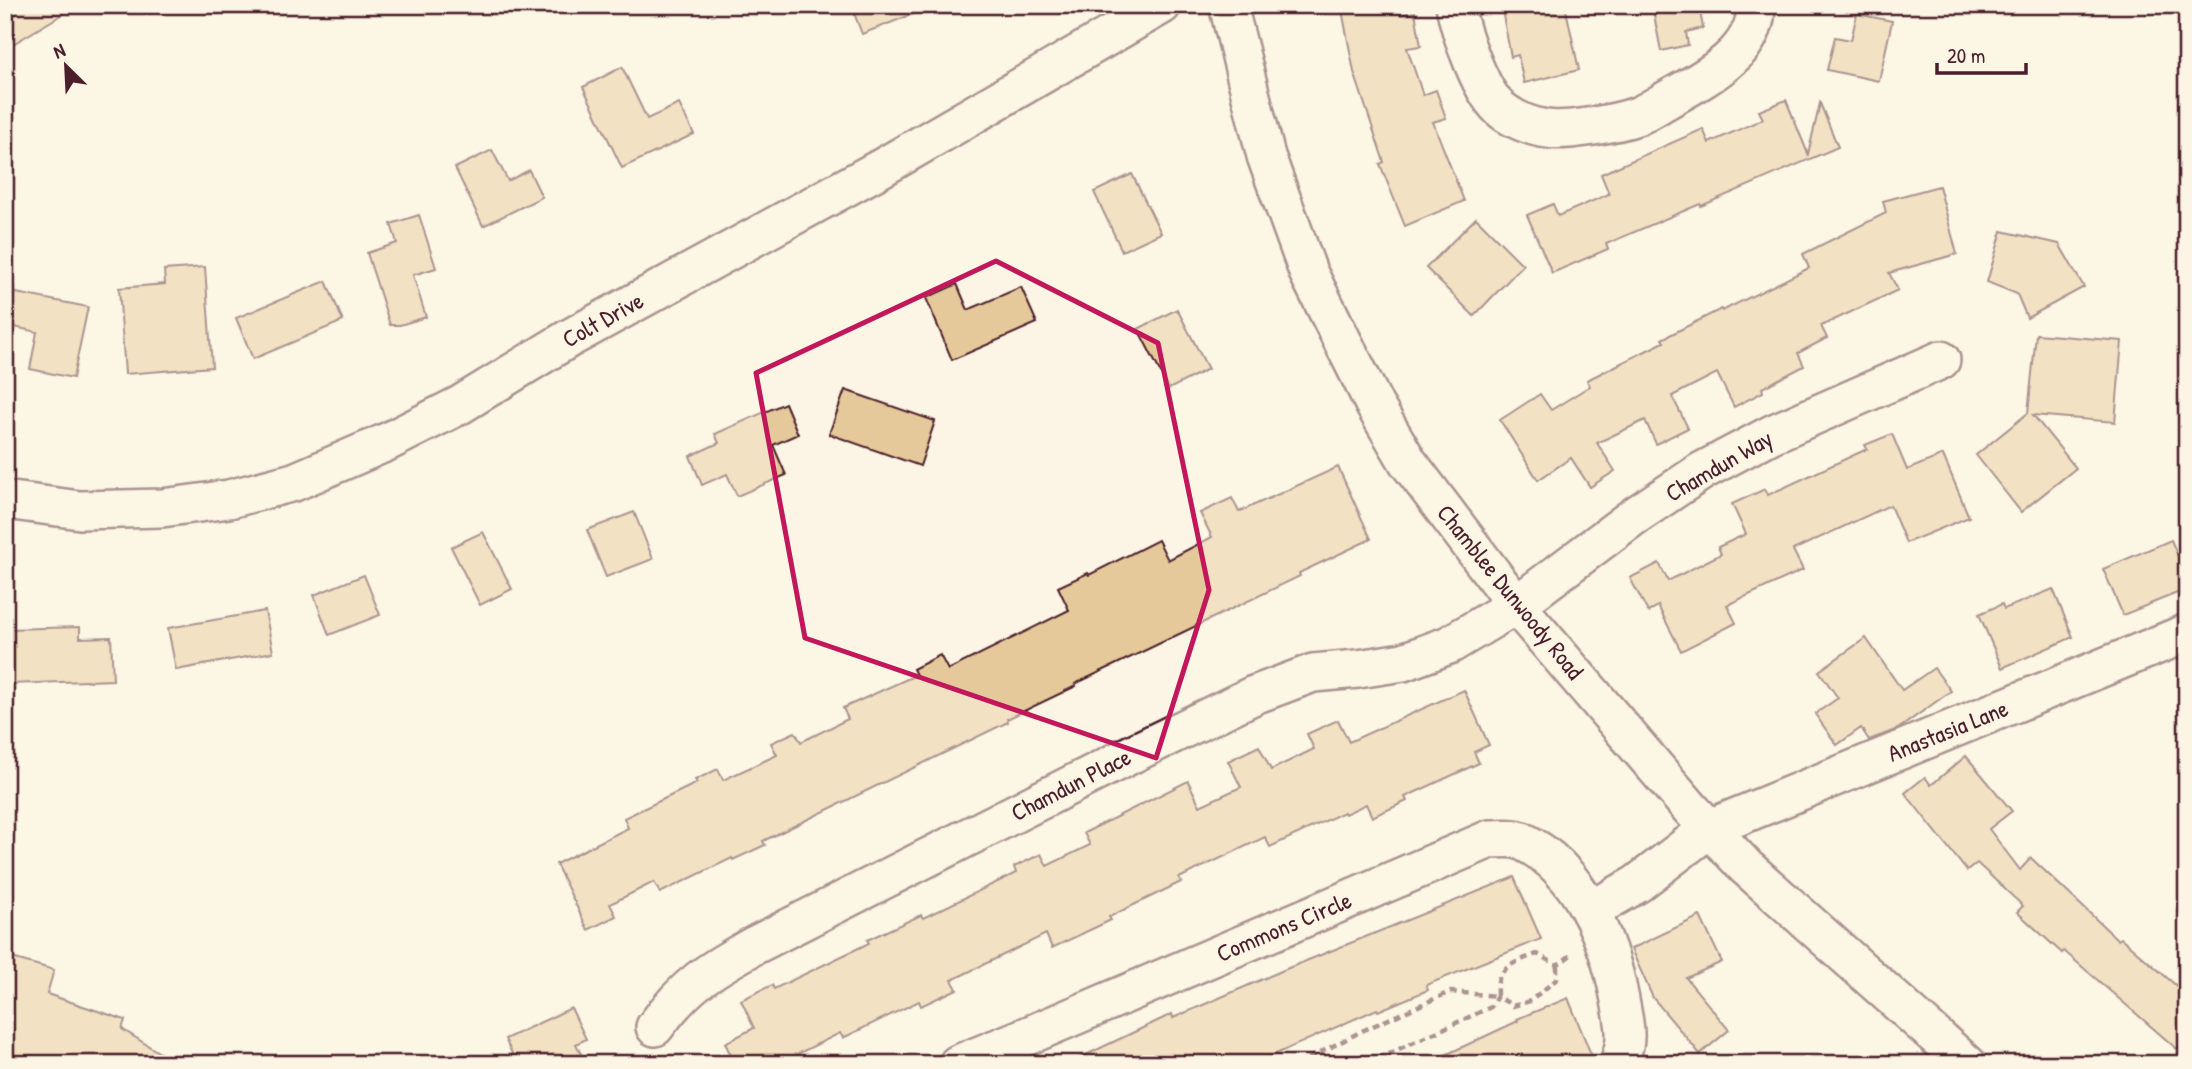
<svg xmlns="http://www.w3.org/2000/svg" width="2192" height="1069" font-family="'Patrick Hand',sans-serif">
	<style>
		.building { fill: #e6c99a; stroke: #4a1f2b; stroke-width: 2 }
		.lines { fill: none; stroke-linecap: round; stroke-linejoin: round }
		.minor-casing { stroke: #4a1f2b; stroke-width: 42 }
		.path { stroke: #4a1f2b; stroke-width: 4.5; stroke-dasharray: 7 5; stroke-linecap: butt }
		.minor { stroke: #fcf5e5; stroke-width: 37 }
		.marked { fill: none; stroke: #c2185b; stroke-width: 5; stroke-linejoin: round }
		.labels { text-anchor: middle; stroke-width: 5; stroke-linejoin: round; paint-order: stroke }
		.street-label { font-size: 24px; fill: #4a1f2b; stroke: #fcf5e5 }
	</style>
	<rect width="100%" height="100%" fill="#fcf5e5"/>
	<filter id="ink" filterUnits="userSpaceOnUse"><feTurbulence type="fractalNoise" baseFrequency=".0143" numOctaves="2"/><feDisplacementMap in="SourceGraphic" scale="14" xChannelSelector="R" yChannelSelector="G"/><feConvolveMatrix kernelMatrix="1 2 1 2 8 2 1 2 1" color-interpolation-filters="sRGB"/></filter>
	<g filter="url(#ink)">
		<g class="building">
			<path d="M 5,5 L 78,5 L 13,44 L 5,31 Z"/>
			<path d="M 851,5 L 931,5 L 931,7 L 862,34 Z"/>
			<path d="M 1341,5 L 1398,5 L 1400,15 L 1415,12 L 1421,46 L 1407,48 L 1423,95 L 1436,90 L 1446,118 L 1433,122 L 1464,201 L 1405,226 L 1380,164 L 1384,162 L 1354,72 Z"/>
			<path d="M 1501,5 L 1565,5 L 1579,70 L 1524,83 L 1518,55 L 1511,57 Z"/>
			<path d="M 1652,5 L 1699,5 L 1703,28 L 1686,32 L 1688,45 L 1661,51 Z"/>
			<path d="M 1857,14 L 1892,21 L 1879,81 L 1827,70 L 1835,37 L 1851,40 Z"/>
			<path d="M 622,67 L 647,119 L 679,104 L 694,134 L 622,168 L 583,87 Z"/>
			<path d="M 1786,100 L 1808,154 L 1820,103 L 1838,147 L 1701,206 L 1700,204 L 1606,244 L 1608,249 L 1552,273 L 1527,215 L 1553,204 L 1558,216 L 1609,194 L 1601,174 L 1703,129 L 1709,143 L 1763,119 L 1759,111 Z"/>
			<path d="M 492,150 L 508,181 L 529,170 L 542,197 L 483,226 L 455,168 Z"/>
			<path d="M 1132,174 L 1161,233 L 1122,251 L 1094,192 Z"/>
			<path d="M 1939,186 L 1957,254 L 1889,273 L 1898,290 L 1821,326 L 1827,338 L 1798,353 L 1804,366 L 1762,388 L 1763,392 L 1734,407 L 1717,373 L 1672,396 L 1688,428 L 1656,444 L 1645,420 L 1597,443 L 1615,471 L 1590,487 L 1571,458 L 1538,480 L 1500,420 L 1540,394 L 1551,410 L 1590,386 L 1587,380 L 1664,342 L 1662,339 L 1721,309 L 1722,311 L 1809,268 L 1803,254 L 1886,213 L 1883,201 Z"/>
			<path d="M 419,215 L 436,268 L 413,275 L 426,317 L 400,325 L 390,325 L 367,253 L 397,243 L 391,224 Z"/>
			<path d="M 1476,218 L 1523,265 L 1474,316 L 1426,268 Z"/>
			<path d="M 2002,231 L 2059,244 L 2084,287 L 2027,318 L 2017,294 L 1987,282 Z"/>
			<path d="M 205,267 L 212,367 L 125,374 L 119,288 L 165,284 L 164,270 Z"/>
			<path d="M 326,281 L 343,321 L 253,359 L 236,318 Z"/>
			<path d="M 957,284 L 968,310 L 1021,287 L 1037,323 L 952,360 L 926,298 Z"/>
			<path d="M 11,292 L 88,307 L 73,378 L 30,369 L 37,332 L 5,325 Z"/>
			<path d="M 1177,309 L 1208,369 L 1169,389 L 1138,329 Z"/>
			<path d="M 2036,334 L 2122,341 L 2115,422 L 2033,415 L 2076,468 L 2021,512 L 1976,455 L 2028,413 Z"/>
			<path d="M 845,390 L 935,421 L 920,466 L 829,434 Z"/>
			<path d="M 785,403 L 798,434 L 773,445 L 786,475 L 737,496 L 727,474 L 702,485 L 690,456 L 719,443 L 715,434 Z"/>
			<path d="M 1892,434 L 1907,470 L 1943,455 L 1969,517 L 1906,543 L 1890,505 L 1793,550 L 1803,570 L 1727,605 L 1736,623 L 1681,651 L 1658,606 L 1648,612 L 1630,578 L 1659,563 L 1668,581 L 1721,554 L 1718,547 L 1746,534 L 1732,504 L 1765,489 L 1768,495 L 1867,449 L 1865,445 Z"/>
			<path d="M 1338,467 L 1371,539 L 1299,573 L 1300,576 L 1075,684 L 1076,686 L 1007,719 L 1008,722 L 763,841 L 765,845 L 733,860 L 732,858 L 660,893 L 654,882 L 610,904 L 616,916 L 588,930 L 556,864 L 628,828 L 624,818 L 697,783 L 695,780 L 718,769 L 723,780 L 777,755 L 771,743 L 795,732 L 801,742 L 848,719 L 843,708 L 916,675 L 913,669 L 940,655 L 948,670 L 1069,610 L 1058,587 L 1088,573 L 1089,575 L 1158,540 L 1168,560 L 1212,537 L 1200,513 L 1232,498 L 1239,512 Z"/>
			<path d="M 634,512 L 653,559 L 606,577 L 587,530 Z"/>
			<path d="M 483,532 L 512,589 L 480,605 L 451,547 Z"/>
			<path d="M 2171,540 L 2187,577 L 2187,589 L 2123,615 L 2103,569 Z"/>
			<path d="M 364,575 L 380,615 L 329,635 L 314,595 Z"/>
			<path d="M 2053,589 L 2073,637 L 2002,668 L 1979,614 L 2002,604 L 2004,609 Z"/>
			<path d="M 265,611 L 273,652 L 176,670 L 168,628 Z"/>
			<path d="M 80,627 L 80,638 L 111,637 L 113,680 L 9,684 L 8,629 Z"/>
			<path d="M 1866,638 L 1902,690 L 1934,668 L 1951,691 L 1898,729 L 1869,740 L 1861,728 L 1837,745 L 1815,714 L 1838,698 L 1819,671 Z"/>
			<path d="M 1464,690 L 1489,745 L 1474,752 L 1479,763 L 1405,797 L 1407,801 L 1372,817 L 1366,804 L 1345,814 L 1344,812 L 1270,847 L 1265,837 L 1179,878 L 1181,882 L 1109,917 L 1111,920 L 1052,948 L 1046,934 L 952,980 L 957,989 L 921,1006 L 919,1001 L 843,1038 L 840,1033 L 777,1064 L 735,1064 L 725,1043 L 754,1028 L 741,1000 L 772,985 L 774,989 L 869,943 L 867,940 L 921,915 L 923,918 L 1016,873 L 1014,867 L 1041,854 L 1047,866 L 1090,845 L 1084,833 L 1188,781 L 1200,806 L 1241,787 L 1228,761 L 1259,746 L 1271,770 L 1314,749 L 1307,734 L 1338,720 L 1349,742 Z"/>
			<path d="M 1966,756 L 2012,811 L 1989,829 L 2020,870 L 2031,858 L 2118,940 L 2121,938 L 2187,995 L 2187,1038 L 2177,1049 L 2064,951 L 2062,953 L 2017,912 L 2023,906 L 1977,863 L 1967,871 L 1905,793 L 1925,777 L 1931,785 Z"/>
			<path d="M 1514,877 L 1541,939 L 1426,985 L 1428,990 L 1378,1011 L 1377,1009 L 1253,1064 L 1067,1064 L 1172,1014 L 1173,1018 L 1286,969 Z"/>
			<path d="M 1700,916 L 1722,962 L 1686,978 L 1729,1030 L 1700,1054 L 1653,998 L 1631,949 Z"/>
			<path d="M 5,956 L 54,970 L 47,994 L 125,1020 L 122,1029 L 177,1064 L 26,1064 L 5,1058 Z"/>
			<path d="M 1568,998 L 1595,1064 L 1426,1064 L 1518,1021 L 1517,1019 Z"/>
			<path d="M 571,1008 L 586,1039 L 576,1044 L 586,1064 L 517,1064 L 505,1039 Z"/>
		</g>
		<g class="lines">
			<g class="minor-casing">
				<g id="minor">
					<path d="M 1228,5 L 1266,156 L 1308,272 L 1375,406 L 1408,462 L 1516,605 L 1691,809 L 1746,867 L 1967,1064"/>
					<path d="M 1455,5 C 1460,32 1481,95 1503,111 C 1515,120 1532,127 1547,129 C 1566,132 1618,123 1637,116 C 1648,112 1659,104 1670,98 C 1705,78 1757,53 1756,5"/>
					<path d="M 5,500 L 80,510 L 162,508 L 229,499 L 294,482 L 387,442 L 460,405 L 568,339 L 883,167 L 1162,5"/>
					<path d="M 1590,911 L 1637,884 L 1710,828 L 2187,633"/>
					<path d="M 655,1027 C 686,984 710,970 755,945 L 1130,755 L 1254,695 L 1313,673 L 1358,669 L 1403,662 L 1449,645 L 1516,605 L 1633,517 L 1702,471 L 1772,434 L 1941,360"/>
					<path d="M 958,1064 L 1025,1037 L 1490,839 C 1500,839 1513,837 1522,841 C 1581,869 1609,941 1620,1000 C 1622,1012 1626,1026 1625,1038 C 1625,1046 1621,1056 1619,1064"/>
				</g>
			</g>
			<g class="path">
				<path d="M 1298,1064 L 1364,1030 L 1450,992 L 1497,996 C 1495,966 1514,963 1537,954 L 1557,965 L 1571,955"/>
				<path d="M 1366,1064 L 1491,1007 L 1497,996 L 1513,1006 L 1530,1001 L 1557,979 L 1557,965"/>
			</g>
			<use href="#minor" class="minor"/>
		</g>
	</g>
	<path d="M0 0H2192V1069H0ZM 996,261 L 1158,343 L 1209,590 L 1156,758 L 805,638 L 756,373 Z" fill="#fcf5e5" fill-opacity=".55" fill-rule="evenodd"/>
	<path class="marked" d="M 996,261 L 1158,343 L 1209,590 L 1156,758 L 805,638 L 756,373 Z"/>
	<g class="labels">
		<g class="street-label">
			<text transform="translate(603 320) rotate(-29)" y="8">Colt Drive</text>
			<text transform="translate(1719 466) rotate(-30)" y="8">Chamdun Way</text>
			<text transform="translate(1510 592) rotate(51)" y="8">Chamblee Dunwoody Road</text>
			<text transform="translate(1948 731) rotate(-22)" y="8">Anastasia Lane</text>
			<text transform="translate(1071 785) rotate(-27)" y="8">Chamdun Place</text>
			<text transform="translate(1284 927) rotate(-23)" y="8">Commons Circle</text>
		</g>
	</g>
	<rect width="2192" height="1069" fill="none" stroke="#fcf5e5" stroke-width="28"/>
	<rect x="14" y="14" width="2164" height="1041" fill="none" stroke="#4a1f2b" stroke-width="2.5" filter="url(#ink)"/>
	<g transform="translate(66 66) rotate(336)" stroke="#fcf5e5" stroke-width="5" paint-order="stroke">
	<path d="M0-5L12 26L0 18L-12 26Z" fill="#4a1f2b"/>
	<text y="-10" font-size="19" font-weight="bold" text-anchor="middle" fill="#4a1f2b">N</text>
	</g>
	<path d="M1937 63v10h89v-10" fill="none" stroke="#4a1f2b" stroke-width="3.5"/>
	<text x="1947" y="63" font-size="21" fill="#4a1f2b" stroke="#fcf5e5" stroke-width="5" paint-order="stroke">20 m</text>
</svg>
